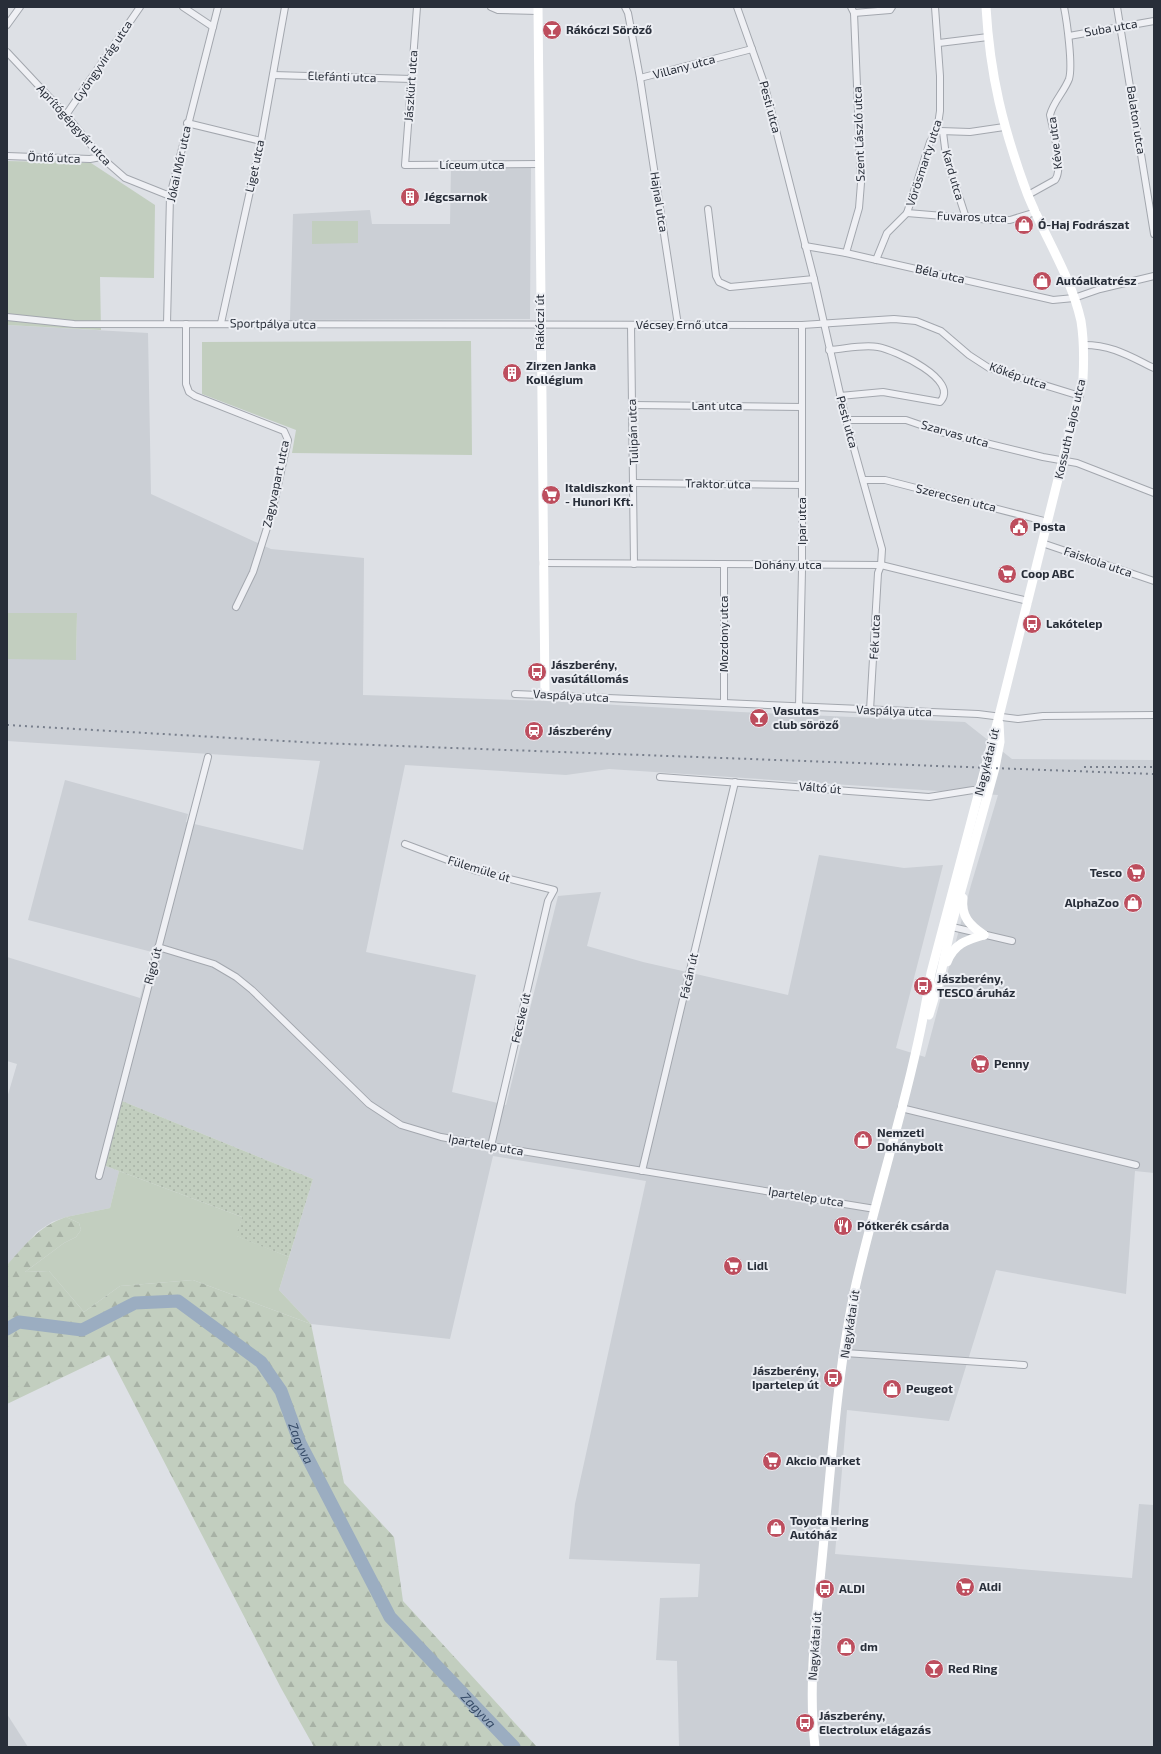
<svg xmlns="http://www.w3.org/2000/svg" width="1161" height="1754" font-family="'Exo 2',sans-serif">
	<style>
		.built { fill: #cbcfd5; fill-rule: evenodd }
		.grass { fill: #c2cebf }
		.forest { fill: url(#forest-firs) }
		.garden { fill: url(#garden-dots) }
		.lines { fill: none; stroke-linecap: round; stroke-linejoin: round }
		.river { stroke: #9badc1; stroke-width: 13 }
		.street-casing { stroke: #a3a7ae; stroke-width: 8 }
		.street { stroke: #eff0f4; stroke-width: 6 }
		.secondary { stroke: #fff; stroke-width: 9 }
		.rail { stroke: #787f8c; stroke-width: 2; stroke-dasharray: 2 4; stroke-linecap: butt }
		.labels { text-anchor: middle; stroke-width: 4; stroke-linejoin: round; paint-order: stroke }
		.street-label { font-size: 12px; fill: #282e39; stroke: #eceef3 }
		.poi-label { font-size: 12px; font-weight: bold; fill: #282e39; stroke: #eceef3; text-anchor: start }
		.water-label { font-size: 13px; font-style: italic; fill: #374c68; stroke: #eceef3 }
	</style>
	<defs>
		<pattern id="forest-firs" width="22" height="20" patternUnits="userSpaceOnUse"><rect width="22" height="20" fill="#c2cebf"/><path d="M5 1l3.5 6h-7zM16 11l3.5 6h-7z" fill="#a7b1a5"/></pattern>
		<pattern id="garden-dots" width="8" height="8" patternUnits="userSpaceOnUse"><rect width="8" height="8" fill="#c2cebf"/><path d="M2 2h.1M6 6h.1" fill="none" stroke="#a7b1a5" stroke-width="1.8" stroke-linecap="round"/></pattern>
	</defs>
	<rect width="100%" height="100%" fill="#dde0e5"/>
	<g class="built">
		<path d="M 451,168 L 531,168 L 530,319 L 290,320 L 293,214 L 370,210 L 372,224 L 450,224 Z"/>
		<path d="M 7,325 L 148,333 L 151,494 L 271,549 L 364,558 L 363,695 L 546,701 L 740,712 L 965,722 L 1012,759 L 1154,760 L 1154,1173 L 1135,1171 L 1126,1294 L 996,1270 L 949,1421 L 847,1410 L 835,1554 L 1132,1578 L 1139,1504 L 1154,1505 L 1154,1747 L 679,1747 L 677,1661 L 656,1660 L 660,1598 L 698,1597 L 700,1564 L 569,1559 L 575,1504 L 646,1181 L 493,1156 L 450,1339 L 311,1324 L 279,1290 L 313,1179 L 122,1101 L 103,1165 L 119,1171 L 110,1208 L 66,1217 L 52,1222 L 37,1232 L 7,1265 L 7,1098 L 17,1064 L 7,1061 L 7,957 L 140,998 L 152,952 L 28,920 L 65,780 L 188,814 L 186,822 L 303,850 L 320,761 L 7,741 L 7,659 L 76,659 L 77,614 L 7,613 ZM 405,765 L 566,775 L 609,769 L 998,795 L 971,885 L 925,1057 L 896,1048 L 943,865 L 904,868 L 819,855 L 788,995 L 643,962 L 587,946 L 601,892 L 558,896 L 506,1105 L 452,1092 L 476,975 L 366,952 Z"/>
		<path d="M 7,1714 L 28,1747 L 7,1747 Z"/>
	</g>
	<g class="grass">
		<path d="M 7,161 L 91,163 L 155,205 L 154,278 L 100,277 L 101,330 L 7,325 Z"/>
		<path d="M 312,221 L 358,221 L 358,243 L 312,244 Z"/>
		<path d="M 471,341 L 472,455 L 292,453 L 296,430 L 202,394 L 202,342 Z"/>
		<path d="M 7,613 L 77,613 L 76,660 L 7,659 Z"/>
		<path d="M 119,1171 L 242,1217 L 237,1236 L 289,1257 L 279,1290 L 311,1324 L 193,1280 L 120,1286 L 84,1312 L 49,1271 L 25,1272 L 64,1243 L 76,1237 L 81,1230 L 79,1223 L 66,1217 L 110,1208 Z"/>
	</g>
	<path class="forest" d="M 66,1217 L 79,1223 L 81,1230 L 76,1237 L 64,1243 L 25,1272 L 49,1271 L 84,1312 L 120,1286 L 193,1280 L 311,1324 L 344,1483 L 394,1537 L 403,1601 L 537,1747 L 314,1747 L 281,1688 L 109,1355 L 7,1404 L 7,1265 C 26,1244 38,1227 66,1217 Z"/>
	<path class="garden" d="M 122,1101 L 313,1179 L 289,1257 L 236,1236 L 242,1217 L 103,1165 Z"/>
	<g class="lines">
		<path class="river" id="s1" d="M 7,1329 L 19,1322 L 82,1330 L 135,1303 L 178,1301 L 261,1362 L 281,1391 L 300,1443 L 390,1617 L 514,1747"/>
		<g class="street-casing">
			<g id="street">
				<path d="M 183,7 L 213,27"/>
				<path d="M 417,7 L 405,165 L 539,164"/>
				<path d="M 491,7 L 498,10 L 538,11"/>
				<path d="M 625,7 L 628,13 L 640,78 L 678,325"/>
				<path d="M 737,7 L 764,83 L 814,279 L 846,420 L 882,549 L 881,565 L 878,573 L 870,710"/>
				<path d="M 1117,7 L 1154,234"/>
				<path d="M 854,13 L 890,10 L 892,7"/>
				<path d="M 7,25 L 20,7"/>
				<path d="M 1069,36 L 1154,21"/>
				<path d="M 939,43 L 988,37"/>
				<path d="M 7,52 L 66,115 L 101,157 L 125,178 L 170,196"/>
				<path d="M 273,75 L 412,79"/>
				<path d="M 640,78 L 752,49"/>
				<path d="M 66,115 L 140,7"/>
				<path d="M 187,123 L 261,141"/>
				<path d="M 940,131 L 970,132 L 1004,127"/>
				<path d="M 943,132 L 946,156 L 966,218"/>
				<path d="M 7,156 L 90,159 L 101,157"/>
				<path d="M 1028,195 L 1055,180 C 1064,169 1053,129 1050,115 C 1053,102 1064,92 1069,79 C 1073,66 1067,22 1064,7"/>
				<path d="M 708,209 L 716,276 L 719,282 L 730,287 L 814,279"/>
				<path d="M 907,213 L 992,220 L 1010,220 L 1036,212"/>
				<path d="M 805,246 L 846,253 L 1053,300 L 1074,298 L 1100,289 L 1154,276"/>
				<path d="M 846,253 L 859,208 L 861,183 L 854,13 L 851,7"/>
				<path d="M 876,260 L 887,233 L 907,213 L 930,142 L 937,131 L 940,111 L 940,76 L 935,7"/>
				<path d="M 7,317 L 74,324 L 802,325 L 894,319 L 916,321 L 941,331 L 969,355 L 989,368 L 1080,396"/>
				<path d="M 221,323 L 261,141 L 285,7"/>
				<path d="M 167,324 L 170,196 L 218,7"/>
				<path d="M 186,324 L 186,384 L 189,392 L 195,396 L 284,431 L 288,440 L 272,512 L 253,572 L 236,607"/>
				<path d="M 631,325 L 634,564"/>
				<path d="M 1084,345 C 1112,345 1129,356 1154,368"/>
				<path d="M 829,350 C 845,349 863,344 878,347 C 895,350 961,380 940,402 L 883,392 L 840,396"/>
				<path d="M 632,405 L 802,407"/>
				<path d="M 846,420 L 906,420 L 941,432 L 1043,457 L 1077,463 L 1154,493"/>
				<path d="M 863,480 L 885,480 L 1048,522"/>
				<path d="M 634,483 L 802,485"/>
				<path d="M 1042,543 L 1154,581"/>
				<path d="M 543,563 L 881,565 L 1028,601"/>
				<path d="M 515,694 L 978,714 L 1018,719 L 1043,716 L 1154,715"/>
				<path d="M 724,703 L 724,565"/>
				<path d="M 799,706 L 802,570 L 802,325"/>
				<path d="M 660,777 L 929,797 L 973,790 L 979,791"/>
				<path d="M 405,844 L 474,870 L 554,890 L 548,901 L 491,1146"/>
				<path d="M 948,926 L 1012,941"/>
				<path d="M 158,947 L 214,964 L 236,977 L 252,990 L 369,1104 L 401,1125 L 441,1137 L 491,1146 L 875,1209"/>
				<path d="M 901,1108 L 1136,1165"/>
				<path d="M 642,1171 L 735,782"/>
				<path d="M 99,1176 L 208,757"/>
				<path d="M 845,1353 L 1024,1365"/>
			</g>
		</g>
		<use href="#street" class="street"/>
		<g class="secondary">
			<path d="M 538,7 L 545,695"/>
			<path d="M 963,898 C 961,916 969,925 984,935"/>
			<path d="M 947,962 C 954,944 966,940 984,935"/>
			<path d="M 929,1015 L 939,982 L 951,927 L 995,768 L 1000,742 L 999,723"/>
			<path d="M 815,1747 C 807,1678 818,1608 824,1538 C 832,1456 838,1365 856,1284 C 880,1180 915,1078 931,973 L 999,716 L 1083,379 C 1084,360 1084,340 1081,321 C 1071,276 1044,236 1027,193 C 1003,128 990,76 986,7"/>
		</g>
		<g class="rail">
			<path d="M 7,725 L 319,743 L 1154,774"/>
			<path d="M 1084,767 L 1154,767"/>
		</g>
	</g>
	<defs>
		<g id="bar-disc" transform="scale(1)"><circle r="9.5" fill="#bd4e5e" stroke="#eceef3"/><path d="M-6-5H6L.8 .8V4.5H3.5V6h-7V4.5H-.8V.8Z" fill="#fff"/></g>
		<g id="building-disc" transform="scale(1)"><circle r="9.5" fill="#bd4e5e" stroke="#eceef3"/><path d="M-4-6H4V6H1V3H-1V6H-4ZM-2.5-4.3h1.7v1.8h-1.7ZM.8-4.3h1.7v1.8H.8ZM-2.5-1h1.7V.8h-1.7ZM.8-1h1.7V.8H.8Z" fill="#fff"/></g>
		<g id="shop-disc" transform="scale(1)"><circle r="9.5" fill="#bd4e5e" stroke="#eceef3"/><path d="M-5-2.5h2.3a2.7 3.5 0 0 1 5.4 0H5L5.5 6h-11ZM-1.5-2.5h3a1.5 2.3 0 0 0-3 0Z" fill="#fff"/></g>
		<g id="supermarket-disc" transform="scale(1)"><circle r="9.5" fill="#bd4e5e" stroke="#eceef3"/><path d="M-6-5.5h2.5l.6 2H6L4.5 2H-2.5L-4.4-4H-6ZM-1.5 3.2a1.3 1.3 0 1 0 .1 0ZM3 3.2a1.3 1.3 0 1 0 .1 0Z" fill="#fff"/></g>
		<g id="civic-disc" transform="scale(1)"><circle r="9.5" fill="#bd4e5e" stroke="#eceef3"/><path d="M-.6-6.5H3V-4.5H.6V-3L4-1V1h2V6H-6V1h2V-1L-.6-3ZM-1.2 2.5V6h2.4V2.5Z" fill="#fff"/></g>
		<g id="bus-disc" transform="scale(1)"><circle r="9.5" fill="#bd4e5e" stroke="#eceef3"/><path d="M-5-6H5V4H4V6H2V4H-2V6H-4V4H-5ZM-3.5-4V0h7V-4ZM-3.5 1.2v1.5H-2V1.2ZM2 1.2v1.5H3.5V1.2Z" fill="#fff"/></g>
		<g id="station-disc" transform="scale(1)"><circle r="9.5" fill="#bd4e5e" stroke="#eceef3"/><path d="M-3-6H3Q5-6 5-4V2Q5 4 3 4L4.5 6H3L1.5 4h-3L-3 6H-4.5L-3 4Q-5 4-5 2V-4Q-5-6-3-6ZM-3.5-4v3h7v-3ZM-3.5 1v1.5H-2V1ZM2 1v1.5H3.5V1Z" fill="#fff"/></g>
		<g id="restaurant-disc" transform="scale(1)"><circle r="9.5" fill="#bd4e5e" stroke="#eceef3"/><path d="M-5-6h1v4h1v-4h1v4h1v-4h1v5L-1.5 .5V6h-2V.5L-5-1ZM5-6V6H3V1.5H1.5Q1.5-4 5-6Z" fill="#fff"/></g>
	</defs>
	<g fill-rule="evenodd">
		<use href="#bar-disc" x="552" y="30"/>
		<use href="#building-disc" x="410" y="197"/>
		<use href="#shop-disc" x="1024" y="225"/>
		<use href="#shop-disc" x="1042" y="281"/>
		<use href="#building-disc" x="512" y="373"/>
		<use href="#supermarket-disc" x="551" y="495"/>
		<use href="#civic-disc" x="1019" y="527"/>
		<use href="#supermarket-disc" x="1007" y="574"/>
		<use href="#bus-disc" x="1032" y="624"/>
		<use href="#bus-disc" x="537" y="672"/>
		<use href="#bar-disc" x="759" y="718"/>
		<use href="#station-disc" x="534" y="731"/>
		<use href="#supermarket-disc" x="1136" y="873"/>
		<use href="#shop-disc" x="1133" y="903"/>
		<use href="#bus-disc" x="923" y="986"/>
		<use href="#supermarket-disc" x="980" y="1064"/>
		<use href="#shop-disc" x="863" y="1140"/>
		<use href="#restaurant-disc" x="843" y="1226"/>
		<use href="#supermarket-disc" x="733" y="1266"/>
		<use href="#bus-disc" x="833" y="1378"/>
		<use href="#shop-disc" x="892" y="1389"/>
		<use href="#supermarket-disc" x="772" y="1461"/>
		<use href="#shop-disc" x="776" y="1528"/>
		<use href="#supermarket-disc" x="965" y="1587"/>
		<use href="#bus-disc" x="825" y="1589"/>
		<use href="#shop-disc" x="846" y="1647"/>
		<use href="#bar-disc" x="934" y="1669"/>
		<use href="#bus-disc" x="805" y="1723"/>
	</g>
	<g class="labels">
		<g class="street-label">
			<text transform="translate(1111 28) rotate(-10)" y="4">Suba utca</text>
			<text transform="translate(103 61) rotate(-56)" y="4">Gyöngyvirág utca</text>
			<text transform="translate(684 67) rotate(-15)" y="4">Villany utca</text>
			<text transform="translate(342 77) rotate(2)" y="4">Elefánti utca</text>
			<text transform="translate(411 86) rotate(-86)" y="4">Jászkürt utca</text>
			<text transform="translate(770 107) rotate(75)" y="4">Pesti utca</text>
			<text transform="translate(1136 120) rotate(81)" y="4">Balaton utca</text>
			<text transform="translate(74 125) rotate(48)" y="4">Aprítógépgyár utca</text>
			<text transform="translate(859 134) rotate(-92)" y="4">Szent László utca</text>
			<text transform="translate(1055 143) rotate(-97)" y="4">Kéve utca</text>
			<text transform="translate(54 158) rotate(2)" y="4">Öntő utca</text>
			<text transform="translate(924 163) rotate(-72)" y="4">Vörösmarty utca</text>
			<text transform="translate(179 164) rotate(-78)" y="4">Jókai Mór utca</text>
			<text x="472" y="169">Líceum utca</text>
			<text transform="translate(255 166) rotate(-78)" y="4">Liget utca</text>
			<text transform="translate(953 175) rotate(74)" y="4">Kard utca</text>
			<text transform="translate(659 202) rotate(81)" y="4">Hajnal utca</text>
			<text transform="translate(972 217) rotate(2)" y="4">Fuvaros utca</text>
			<text transform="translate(940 274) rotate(13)" y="4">Béla utca</text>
			<text transform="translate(540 322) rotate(-90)" y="4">Rákóczi út</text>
			<text transform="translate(273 324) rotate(1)" y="4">Sportpálya utca</text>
			<text x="682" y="329">Vécsey Ernő utca</text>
			<text transform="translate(1018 376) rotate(19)" y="4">Kőkép utca</text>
			<text x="717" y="410">Lant utca</text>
			<text transform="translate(847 422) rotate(75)" y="4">Pesti utca</text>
			<text transform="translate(1070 429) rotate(-77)" y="4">Kossuth Lajos utca</text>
			<text transform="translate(633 432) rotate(-92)" y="4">Tulipán utca</text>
			<text transform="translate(955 434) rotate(16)" y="4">Szarvas utca</text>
			<text transform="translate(276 484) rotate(-78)" y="4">Zagyvapart utca</text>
			<text transform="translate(718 484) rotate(1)" y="4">Traktor utca</text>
			<text transform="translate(956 498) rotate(14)" y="4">Szerecsen utca</text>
			<text transform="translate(802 521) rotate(-90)" y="4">Ipar utca</text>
			<text transform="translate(1098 562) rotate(19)" y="4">Faiskola utca</text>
			<text x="788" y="569">Dohány utca</text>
			<text transform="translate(724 634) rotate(-90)" y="4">Mozdony utca</text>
			<text transform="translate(875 637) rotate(-87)" y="4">Fék utca</text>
			<text transform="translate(571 696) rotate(3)" y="4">Vaspálya utca</text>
			<text transform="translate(894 711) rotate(2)" y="4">Vaspálya utca</text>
			<text transform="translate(987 762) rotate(-76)" y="4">Nagykátai út</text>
			<text transform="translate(820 788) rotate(5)" y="4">Váltó út</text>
			<text transform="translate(479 869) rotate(17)" y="4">Fülemüle út</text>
			<text transform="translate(153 966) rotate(-75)" y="4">Rigó út</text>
			<text transform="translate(689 976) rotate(-77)" y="4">Fácán út</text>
			<text transform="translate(521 1018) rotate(-77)" y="4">Fecske út</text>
			<text transform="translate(486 1145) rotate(10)" y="4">Ipartelep utca</text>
			<text transform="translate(806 1197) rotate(9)" y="4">Ipartelep utca</text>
			<text transform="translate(850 1324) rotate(-81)" y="4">Nagykátai út</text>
			<text transform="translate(815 1646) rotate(-86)" y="4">Nagykátai út</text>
		</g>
		<g class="poi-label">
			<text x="566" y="34">Rákóczi Söröző</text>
			<text x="424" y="201">Jégcsarnok</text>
			<text x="1038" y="229">Ó-Haj Fodrászat</text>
			<text x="1056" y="285">Autóalkatrész</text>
			<text x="526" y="370">Zirzen Janka<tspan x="526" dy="14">Kollégium</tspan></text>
			<text x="565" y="492">Italdiszkont<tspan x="565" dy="14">- Hunori Kft.</tspan></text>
			<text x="1033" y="531">Posta</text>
			<text x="1021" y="578">Coop ABC</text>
			<text x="1046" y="628">Lakótelep</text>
			<text x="551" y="669">Jászberény,<tspan x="551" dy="14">vasútállomás</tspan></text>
			<text x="773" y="715">Vasutas<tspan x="773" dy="14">club söröző</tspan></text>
			<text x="548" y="735">Jászberény</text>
			<text x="1122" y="877" text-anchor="end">Tesco</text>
			<text x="1119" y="907" text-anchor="end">AlphaZoo</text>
			<text x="937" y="983">Jászberény,<tspan x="937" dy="14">TESCO áruház</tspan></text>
			<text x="994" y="1068">Penny</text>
			<text x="877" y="1137">Nemzeti<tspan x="877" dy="14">Dohánybolt</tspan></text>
			<text x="857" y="1230">Pótkerék csárda</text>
			<text x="747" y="1270">Lidl</text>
			<text x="819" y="1375" text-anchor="end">Jászberény,<tspan x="819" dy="14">Ipartelep út</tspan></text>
			<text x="906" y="1393">Peugeot</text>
			<text x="786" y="1465">Akcio Market</text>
			<text x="790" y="1525">Toyota Hering<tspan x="790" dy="14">Autóház</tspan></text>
			<text x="979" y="1591">Aldi</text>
			<text x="839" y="1593">ALDI</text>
			<text x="860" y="1651">dm</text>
			<text x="948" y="1673">Red Ring</text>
			<text x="819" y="1720">Jászberény,<tspan x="819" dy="14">Electrolux elágazás</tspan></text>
		</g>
		<g class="water-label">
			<text dy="5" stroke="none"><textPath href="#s1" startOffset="374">Zagyva</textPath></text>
			<text dy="5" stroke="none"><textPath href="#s1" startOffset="698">Zagyva</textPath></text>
		</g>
	</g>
	<rect width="1161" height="1754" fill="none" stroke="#282e39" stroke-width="16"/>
</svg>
